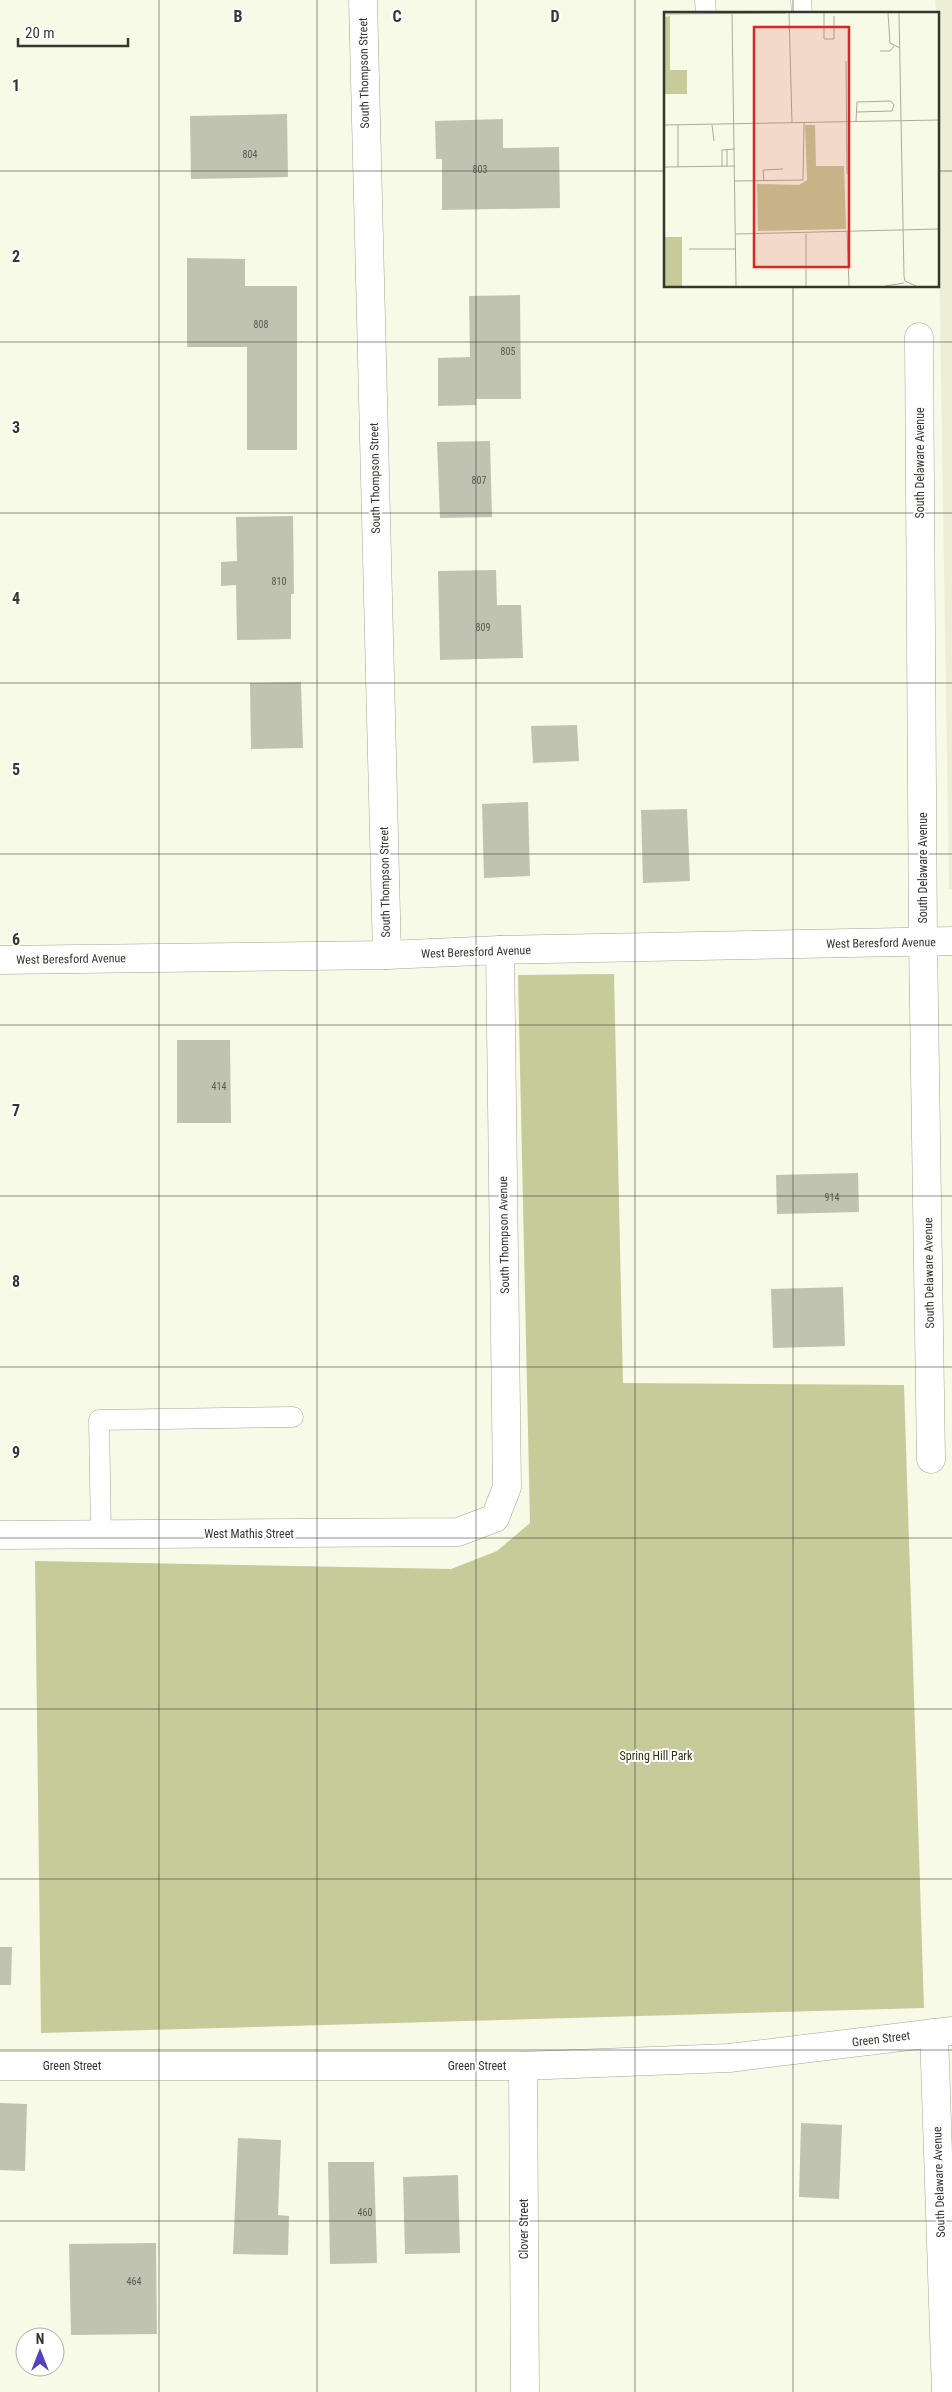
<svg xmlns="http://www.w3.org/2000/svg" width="952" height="2392" font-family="'Roboto Condensed',sans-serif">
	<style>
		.built { fill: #ecefd6 }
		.green { fill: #c6cb99 }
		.building { fill: #c1c3b2 }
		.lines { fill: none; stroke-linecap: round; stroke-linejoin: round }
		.service-casing { stroke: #a3a594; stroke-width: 21 }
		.minor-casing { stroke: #a3a594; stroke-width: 29 }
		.tertiary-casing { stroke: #a3a594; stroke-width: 29 }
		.service { stroke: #fff; stroke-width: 20 }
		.minor { stroke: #fff; stroke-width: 28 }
		.tertiary { stroke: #fff; stroke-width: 28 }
		.grid { fill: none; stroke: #35362f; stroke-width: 1; stroke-opacity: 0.55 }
		.labels { text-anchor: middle; stroke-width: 4; stroke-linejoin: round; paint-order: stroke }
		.number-label { font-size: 10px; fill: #585950 }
		.street-label { font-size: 12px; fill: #35362f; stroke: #fff }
		.park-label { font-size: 12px; fill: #2e3112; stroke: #fff }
		.inset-road { fill: none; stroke: #a9ac9d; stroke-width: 1 }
		.view { fill: #d62828; fill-opacity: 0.15; stroke: #d62828; stroke-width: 2.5 }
		.inset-edge { fill: none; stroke: #35362f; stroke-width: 2.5 }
		.grid-label { font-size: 16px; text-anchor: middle; font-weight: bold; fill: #35362f; stroke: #fff; stroke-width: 4; stroke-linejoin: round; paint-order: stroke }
	</style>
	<rect width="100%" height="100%" fill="#f7fae7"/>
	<path class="built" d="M 935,0 L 952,0 L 952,889 L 949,889 L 938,185 L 938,14 L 936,14 Z"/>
	<path class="green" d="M 614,974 L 623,1383 L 904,1385 L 924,2008 L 41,2033 L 35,1561 L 451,1569 L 497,1551 L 530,1523 L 518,975 Z"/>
	<g class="building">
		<path d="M 287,114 L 288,177 L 191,179 L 190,116 Z"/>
		<path d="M 503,119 L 503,148 L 559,147 L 560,208 L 442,210 L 442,159 L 436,159 L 435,121 Z"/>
		<path d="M 187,258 L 245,259 L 245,286 L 297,286 L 297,450 L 247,450 L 247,347 L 187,347 Z"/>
		<path d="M 520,295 L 521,399 L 476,399 L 476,405 L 438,406 L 438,358 L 470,357 L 469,296 Z"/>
		<path d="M 490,441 L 492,517 L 440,518 L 437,442 Z"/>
		<path d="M 293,516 L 294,594 L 291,594 L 291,639 L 237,640 L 236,585 L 221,586 L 221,562 L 237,561 L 236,517 Z"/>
		<path d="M 496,570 L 497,605 L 521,605 L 523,658 L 440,660 L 438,571 Z"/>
		<path d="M 301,682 L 303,748 L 251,749 L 250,683 Z"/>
		<path d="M 577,725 L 579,761 L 533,763 L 531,726 Z"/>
		<path d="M 528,802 L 530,876 L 484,878 L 482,804 Z"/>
		<path d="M 687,809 L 690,881 L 643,883 L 641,810 Z"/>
		<path d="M 177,1040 L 230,1040 L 231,1123 L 177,1123 Z"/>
		<path d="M 858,1173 L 859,1212 L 777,1214 L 776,1175 Z"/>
		<path d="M 843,1287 L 845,1346 L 773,1348 L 771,1289 Z"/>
		<path d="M 0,1947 L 12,1947 L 11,1985 L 0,1985 Z"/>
		<path d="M 0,2103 L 27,2104 L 25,2171 L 0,2170 Z"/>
		<path d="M 801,2123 L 842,2125 L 839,2199 L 799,2197 Z"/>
		<path d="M 238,2138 L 281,2140 L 278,2215 L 289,2216 L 288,2255 L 233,2254 Z"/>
		<path d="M 328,2162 L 374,2162 L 377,2263 L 330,2264 Z"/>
		<path d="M 458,2175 L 460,2253 L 405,2254 L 403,2177 Z"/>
		<path d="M 156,2243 L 157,2334 L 71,2335 L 69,2244 Z"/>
	</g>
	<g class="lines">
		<g class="service-casing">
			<g id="service">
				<path d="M 705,0 L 706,14"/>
				<path d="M 801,0 L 802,14"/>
				<path d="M 101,1534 L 99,1420 L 293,1417"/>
			</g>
		</g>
		<g class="minor-casing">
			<g id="minor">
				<path d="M 363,0 L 387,955"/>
				<path d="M 919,337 L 923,942 L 931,1459"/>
				<path d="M 0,1535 L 458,1532 L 495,1518 L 507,1487 L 500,950"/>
				<path d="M 934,2033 L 946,2392"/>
				<path d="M 0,2066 L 523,2066 L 729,2058 L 952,2031"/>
				<path d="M 523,2066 L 525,2392"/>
			</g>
		</g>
		<g class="tertiary-casing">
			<path id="tertiary" d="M 0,960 L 387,955 L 500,950 L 952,941"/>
		</g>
		<use href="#service" class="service"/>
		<use href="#minor" class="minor"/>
		<use href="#tertiary" class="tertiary"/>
	</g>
	<path class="grid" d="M 159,0 L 159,2392M 317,0 L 317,2392M 476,0 L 476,2392M 635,0 L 635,2392M 793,0 L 793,14M 0,171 L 666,171M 938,171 L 952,171M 793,286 L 793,2392M 0,342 L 952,342M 0,513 L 952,513M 0,683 L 952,683M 0,854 L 952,854M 0,1025 L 952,1025M 0,1196 L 952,1196M 0,1367 L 952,1367M 0,1538 L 952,1538M 0,1709 L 952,1709M 0,1879 L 952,1879M 0,2050 L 952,2050M 0,2221 L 952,2221"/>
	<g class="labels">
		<g class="number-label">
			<text x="250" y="158">804</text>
			<text x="480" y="173">803</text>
			<text x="261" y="328">808</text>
			<text x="508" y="355">805</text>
			<text x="479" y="484">807</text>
			<text x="279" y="585">810</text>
			<text x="483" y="631">809</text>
			<text x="219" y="1090">414</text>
			<text x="832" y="1201">914</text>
			<text x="365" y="2216">460</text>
			<text x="134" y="2285">464</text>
		</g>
		<g class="street-label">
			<text transform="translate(364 73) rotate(-91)" y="4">South Thompson Street</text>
			<text transform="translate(920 463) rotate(-90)" y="4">South Delaware Avenue</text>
			<text transform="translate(375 478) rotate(-91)" y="4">South Thompson Street</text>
			<text transform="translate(923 868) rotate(-90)" y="4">South Delaware Avenue</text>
			<text transform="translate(385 882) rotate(-91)" y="4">South Thompson Street</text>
			<text transform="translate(881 943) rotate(-1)" y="4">West Beresford Avenue</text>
			<text transform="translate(476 952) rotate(-2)" y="4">West Beresford Avenue</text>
			<text transform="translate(71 959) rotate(-1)" y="4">West Beresford Avenue</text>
			<text transform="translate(504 1235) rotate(-91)" y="4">South Thompson Avenue</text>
			<text transform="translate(929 1273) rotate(-91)" y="4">South Delaware Avenue</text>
			<text x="249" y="1538">West Mathis Street</text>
			<text transform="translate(881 2039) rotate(-7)" y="4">Green Street</text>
			<text x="72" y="2070">Green Street</text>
			<text x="477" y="2070">Green Street</text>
			<text transform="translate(939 2182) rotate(-92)" y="4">South Delaware Avenue</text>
			<text transform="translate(524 2229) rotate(-90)" y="4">Clover Street</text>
		</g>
		<g class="park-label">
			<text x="656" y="1760">Spring Hill Park</text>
		</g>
	</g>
	<g transform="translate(664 12)">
		<rect width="275" height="275" fill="#f7fae7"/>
		<path d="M 6,4 L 6,58 L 23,58 L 23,82 L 0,82 L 0,5 ZM 141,113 L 151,113 L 152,154 L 180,154 L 182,217 L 94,219 L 93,172 L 135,173 L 143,168 ZM 0,225 L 18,225 L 18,274 L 0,274 Z" fill="#c6cb99"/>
		<path class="inset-road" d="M 68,1 L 72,274M 125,1 L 128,111M 160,1 L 160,27 L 170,27 L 170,4M 224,1 L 226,31 L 236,36M 235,1 L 240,264 L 241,269 L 252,274M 0,2 L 122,1M 216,39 L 226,39 L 230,34M 182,49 L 183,162M 192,109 L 193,90 L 227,89 L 230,93 L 228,99 L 193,100M 0,113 L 275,108M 48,113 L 50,129M 63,138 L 63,154M 58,154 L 58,138 L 71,137M 0,155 L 71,154M 14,155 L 14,113M 71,169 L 139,168 L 140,111M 100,169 L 99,158 L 119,157M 183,219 L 185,274M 72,222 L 275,217M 142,222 L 142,274M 25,237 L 72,237M 221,274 L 240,271"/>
		<path class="view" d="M 90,15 L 185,15 L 185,255 L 90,255 Z"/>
		<rect width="275" height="275" class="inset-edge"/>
	</g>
	<g class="grid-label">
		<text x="238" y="22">B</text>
		<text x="397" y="22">C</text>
		<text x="555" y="22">D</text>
		<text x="16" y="91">1</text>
		<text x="16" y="262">2</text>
		<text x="16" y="433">3</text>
		<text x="16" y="604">4</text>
		<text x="16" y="775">5</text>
		<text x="16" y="945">6</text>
		<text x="16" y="1116">7</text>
		<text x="16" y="1287">8</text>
		<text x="16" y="1458">9</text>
	</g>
	<g transform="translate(40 2352)"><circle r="24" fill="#ffffff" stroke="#aeafac"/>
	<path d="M0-4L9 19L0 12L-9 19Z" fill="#5342ba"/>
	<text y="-8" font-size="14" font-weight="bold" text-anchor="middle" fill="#35362f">N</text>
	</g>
	<path d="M18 38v8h110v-8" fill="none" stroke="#35362f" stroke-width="2.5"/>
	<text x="25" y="38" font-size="15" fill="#35362f" stroke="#ffffff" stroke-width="4" paint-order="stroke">20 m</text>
</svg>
